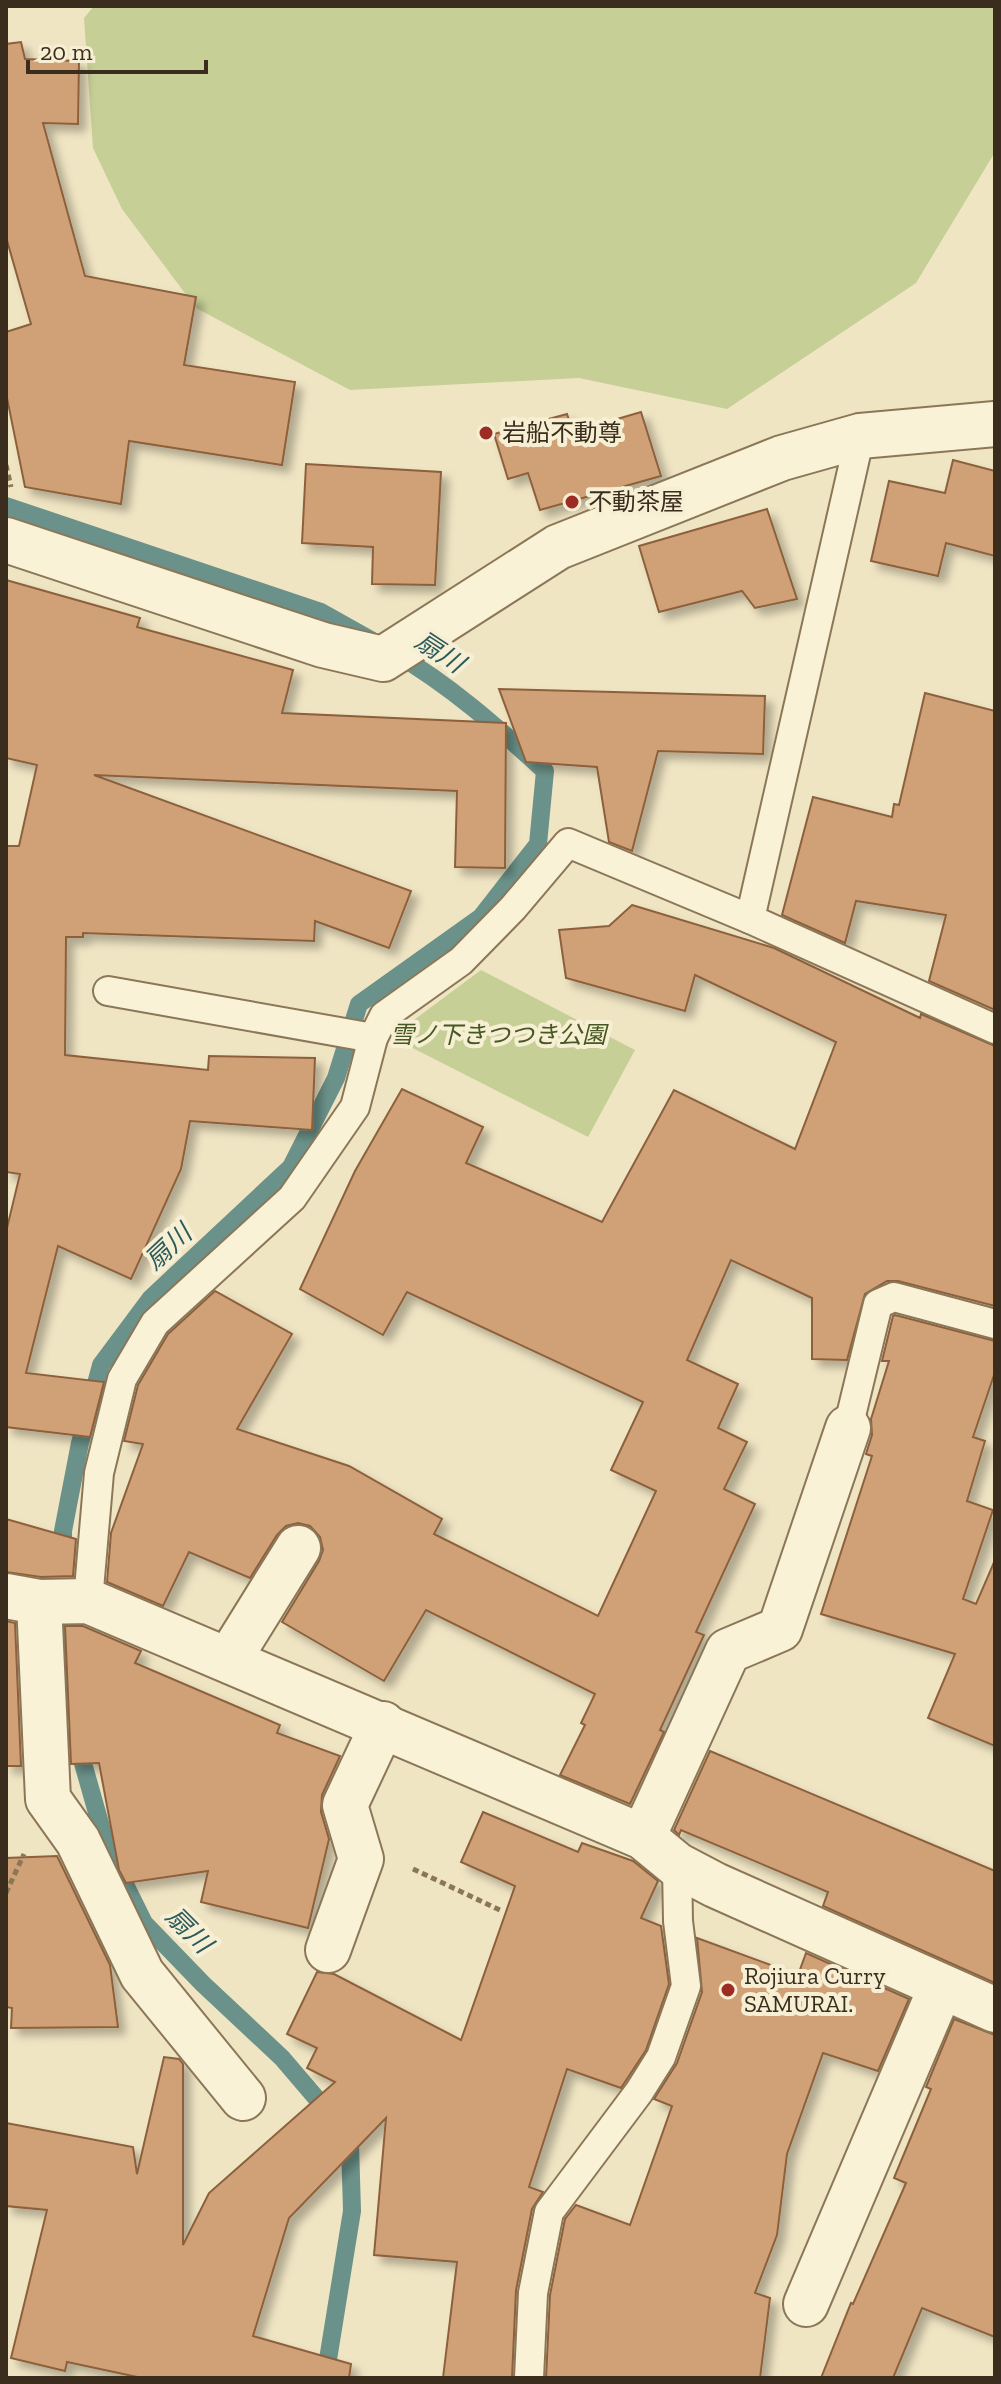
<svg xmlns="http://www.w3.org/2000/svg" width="1001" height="2384" font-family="'Zilla Slab','Noto Sans JP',serif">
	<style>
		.green { fill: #c5cf96 }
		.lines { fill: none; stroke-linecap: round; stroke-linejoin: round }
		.stream { stroke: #6b928a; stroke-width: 18 }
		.building { fill: #d0a177; stroke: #8c613d; stroke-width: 2; filter: url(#shadow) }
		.lane-casing { stroke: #8b7758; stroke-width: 32 }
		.street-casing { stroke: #8b7758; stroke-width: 48 }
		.path { stroke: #8b7758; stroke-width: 5; stroke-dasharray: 6 4; stroke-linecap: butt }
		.lane { stroke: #faf2d6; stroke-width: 28 }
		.street { stroke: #faf2d6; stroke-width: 44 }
		.poi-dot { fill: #9d2c25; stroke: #f7efd3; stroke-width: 3 }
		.labels { text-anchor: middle; stroke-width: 8; stroke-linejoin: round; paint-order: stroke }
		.poi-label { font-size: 24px; fill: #3a2d1d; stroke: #f7efd3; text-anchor: start }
		.park-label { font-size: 24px; font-style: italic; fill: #475823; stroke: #f7efd3 }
		.water-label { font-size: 26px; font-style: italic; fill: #2c5b5b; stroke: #f7efd3 }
	</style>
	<defs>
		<filter id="shadow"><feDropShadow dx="7" dy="7" stdDeviation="4" flood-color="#0004"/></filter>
	</defs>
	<rect width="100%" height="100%" fill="#f0e5c3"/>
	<g class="green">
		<path d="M 94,6 L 995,6 L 995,152 L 916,283 L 727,409 L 579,378 L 350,390 L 196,308 L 122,209 L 93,148 L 84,18 Z"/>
		<path d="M 481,970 L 635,1050 L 588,1137 L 391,1037 Z"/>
	</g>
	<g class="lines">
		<g class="stream">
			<path d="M 6,506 L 321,612 L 371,640"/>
			<path d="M 63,1557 L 63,1531 L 80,1443 L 101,1365 L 151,1298 L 291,1167 L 336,1078 L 359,1004 L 481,917 L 538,844 L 545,771 C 497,727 450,685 393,652"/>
			<path d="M 61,1619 L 71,1708"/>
			<path d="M 77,1742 L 107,1848 L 144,1923 L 203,1984 L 282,2058 L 329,2113 L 350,2144 L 352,2211 L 325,2378"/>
		</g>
	</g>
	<g class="building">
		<path d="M 21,42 L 25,59 L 79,61 L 78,124 L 43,123 L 85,276 L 196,297 L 184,365 L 295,382 L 282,465 L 129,441 L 121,504 L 25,487 L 6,393 L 6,332 L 31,324 L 6,237 L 6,44 Z"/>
		<path d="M 641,412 L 661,476 L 540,510 L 528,473 L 508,479 L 494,434 L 567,414 L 573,432 Z"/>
		<path d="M 953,460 L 995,471 L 995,556 L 946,543 L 938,576 L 871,561 L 889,481 L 945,493 Z"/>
		<path d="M 306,464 L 441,472 L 435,585 L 372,584 L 373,547 L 302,543 Z"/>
		<path d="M 767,509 L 797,599 L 755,608 L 742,591 L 659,612 L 639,546 Z"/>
		<path d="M 6,580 L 140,618 L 137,627 L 293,670 L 282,713 L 506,723 L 505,868 L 455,867 L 457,791 L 94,775 L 411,891 L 389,948 L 315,921 L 314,941 L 83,933 L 83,937 L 66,937 L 65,1055 L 208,1070 L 209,1056 L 315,1058 L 312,1130 L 190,1121 L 181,1169 L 131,1279 L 58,1246 L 26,1373 L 104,1382 L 90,1437 L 6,1427 L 6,1232 L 20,1174 L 6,1172 L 6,846 L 19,846 L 37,765 L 6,758 Z"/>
		<path d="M 499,689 L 765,696 L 763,754 L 658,751 L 632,851 L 609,842 L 597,767 L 526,762 Z"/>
		<path d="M 925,693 L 995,711 L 995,1010 L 929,981 L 946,915 L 856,901 L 845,943 L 782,915 L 813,797 L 892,817 L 894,804 L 899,805 Z"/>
		<path d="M 632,905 L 774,948 L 920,1018 L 921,1014 L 995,1046 L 995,1306 L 898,1281 L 887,1281 L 865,1294 L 847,1360 L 812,1359 L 812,1298 L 731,1260 L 687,1360 L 738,1384 L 718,1428 L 747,1442 L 724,1489 L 755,1504 L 696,1632 L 704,1635 L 660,1730 L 664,1732 L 630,1804 L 560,1775 L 585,1725 L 581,1723 L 595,1694 L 426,1610 L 384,1681 L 282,1622 L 319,1561 L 323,1550 L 320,1537 L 310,1526 L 298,1523 L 286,1526 L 277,1535 L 250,1578 L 189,1552 L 163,1606 L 107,1582 L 111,1533 L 143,1444 L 124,1441 L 138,1385 L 168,1334 L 215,1291 L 292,1334 L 237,1429 L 349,1466 L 442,1519 L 434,1534 L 598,1616 L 656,1491 L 611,1470 L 643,1402 L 407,1292 L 383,1335 L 300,1289 L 355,1171 L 402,1089 L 483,1127 L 466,1163 L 602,1222 L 674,1090 L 795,1149 L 836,1042 L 695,975 L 685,1011 L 566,978 L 559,930 L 609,926 Z"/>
		<path d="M 895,1315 L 995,1341 L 995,1372 L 973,1437 L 985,1441 L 967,1501 L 993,1510 L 963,1599 L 976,1604 L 995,1560 L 995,1746 L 928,1718 L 955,1654 L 821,1614 L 872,1456 L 866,1454 L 872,1435 L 871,1419 L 889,1361 L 882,1361 L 893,1316 Z"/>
		<path d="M 6,1519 L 76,1539 L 73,1576 L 41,1577 L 6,1572 Z"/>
		<path d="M 6,1621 L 15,1623 L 21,1766 L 6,1766 Z"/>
		<path d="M 65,1626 L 83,1626 L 141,1651 L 135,1663 L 280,1725 L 277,1733 L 340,1756 L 322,1795 L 321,1812 L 329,1839 L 308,1928 L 201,1902 L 208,1871 L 126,1883 L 119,1870 L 99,1763 L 71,1764 Z"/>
		<path d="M 710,1751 L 995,1871 L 995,1983 L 823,1906 L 828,1892 L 681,1830 L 679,1835 L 674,1830 Z"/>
		<path d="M 483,1812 L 578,1852 L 582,1843 L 633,1861 L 658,1881 L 641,1918 L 661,1926 L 669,1984 L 646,2050 L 621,2088 L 567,2069 L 529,2187 L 543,2192 L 532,2209 L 516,2290 L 512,2378 L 443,2378 L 457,2262 L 374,2255 L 386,2118 L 289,2218 L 253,2336 L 351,2364 L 349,2378 L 142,2378 L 67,2362 L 65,2371 L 11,2358 L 47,2210 L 6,2206 L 6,2123 L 133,2147 L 137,2174 L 164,2057 L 179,2059 L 183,2064 L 183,2245 L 209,2193 L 335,2082 L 307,2068 L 317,2048 L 287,2034 L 317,1972 L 334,1974 L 461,2040 L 515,1886 L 461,1862 Z"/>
		<path d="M 57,1856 L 110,1965 L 118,2027 L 11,2028 L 12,2008 L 6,2007 L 6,1858 Z"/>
		<path d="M 697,1938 L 798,1975 L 806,1953 L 909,1999 L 878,2071 L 823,2053 L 787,2154 L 777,2235 L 755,2293 L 770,2298 L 760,2378 L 546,2378 L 550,2295 L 565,2219 L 576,2205 L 630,2225 L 672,2106 L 654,2099 L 677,2063 L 702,1992 Z"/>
		<path d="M 954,2019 L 995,2035 L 995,2337 L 922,2308 L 893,2378 L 821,2378 L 851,2303 L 853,2304 L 906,2183 L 894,2178 L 931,2089 L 926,2087 Z"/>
	</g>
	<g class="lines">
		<g class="lane-casing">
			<g id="lane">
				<path d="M 750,919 L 860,436"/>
				<path d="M 108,991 L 373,1038"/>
				<path d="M 848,1428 L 878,1304 L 894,1297 L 995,1324"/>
				<path d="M 88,1601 L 99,1473 L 122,1379 L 155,1323 L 292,1198 L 355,1107 L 373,1038 L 384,1016 L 461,961 L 513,908 L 568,843 L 750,919 L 995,1029"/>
				<path d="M 529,2378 L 533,2293 L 549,2212 L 639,2092 L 661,2057 L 686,1986 L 678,1921 L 677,1865"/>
			</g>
		</g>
		<g class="street-casing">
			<g id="street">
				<path d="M 6,540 L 323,645 L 383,659 L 558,547 L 782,458 L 860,436 L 995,424"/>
				<path d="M 6,1596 L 39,1602 L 88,1601 L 643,1837 L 677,1865 L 715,1885 L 995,2010"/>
				<path d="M 39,1602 L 48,1799 L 78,1841 L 142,1974 L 243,2098"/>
				<path d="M 229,1659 L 298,1548"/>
				<path d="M 643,1837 L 728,1651 L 780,1629 L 848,1428"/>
				<path d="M 328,1950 L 361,1859 L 345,1805 L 383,1724"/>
				<path d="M 806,2304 L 941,1987"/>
			</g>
		</g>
		<g class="path">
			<path d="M 6,465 L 11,487"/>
			<path d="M 413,1869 L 502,1911"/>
			<path d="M 6,1893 L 24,1854"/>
		</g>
		<use href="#lane" class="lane"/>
		<use href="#street" class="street"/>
	</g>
	<g class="poi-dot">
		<circle cx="486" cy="433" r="8"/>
		<circle cx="572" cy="502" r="8"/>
		<circle cx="728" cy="1990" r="8"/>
	</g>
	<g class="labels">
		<g class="poi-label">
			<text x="502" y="441">岩船不動尊</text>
			<text x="588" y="510">不動茶屋</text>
			<text x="744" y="1984">Rojiura Curry<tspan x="744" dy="28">SAMURAI.</tspan></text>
		</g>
		<g class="park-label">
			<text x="498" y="1043">雪ノ下きつつき公園</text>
		</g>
		<g class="water-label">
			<text transform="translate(440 652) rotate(33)" y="9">扇川</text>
			<text transform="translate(168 1247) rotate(-43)" y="9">扇川</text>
			<text transform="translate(189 1930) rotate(45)" y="9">扇川</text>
		</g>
	</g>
	<rect width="1001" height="2384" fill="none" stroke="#3a2d1d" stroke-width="16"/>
	<path d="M28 60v12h178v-12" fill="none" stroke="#3a2d1d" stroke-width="4"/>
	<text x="40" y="60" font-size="24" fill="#3a2d1d" stroke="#f7efd3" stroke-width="6" paint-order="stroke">20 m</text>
</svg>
